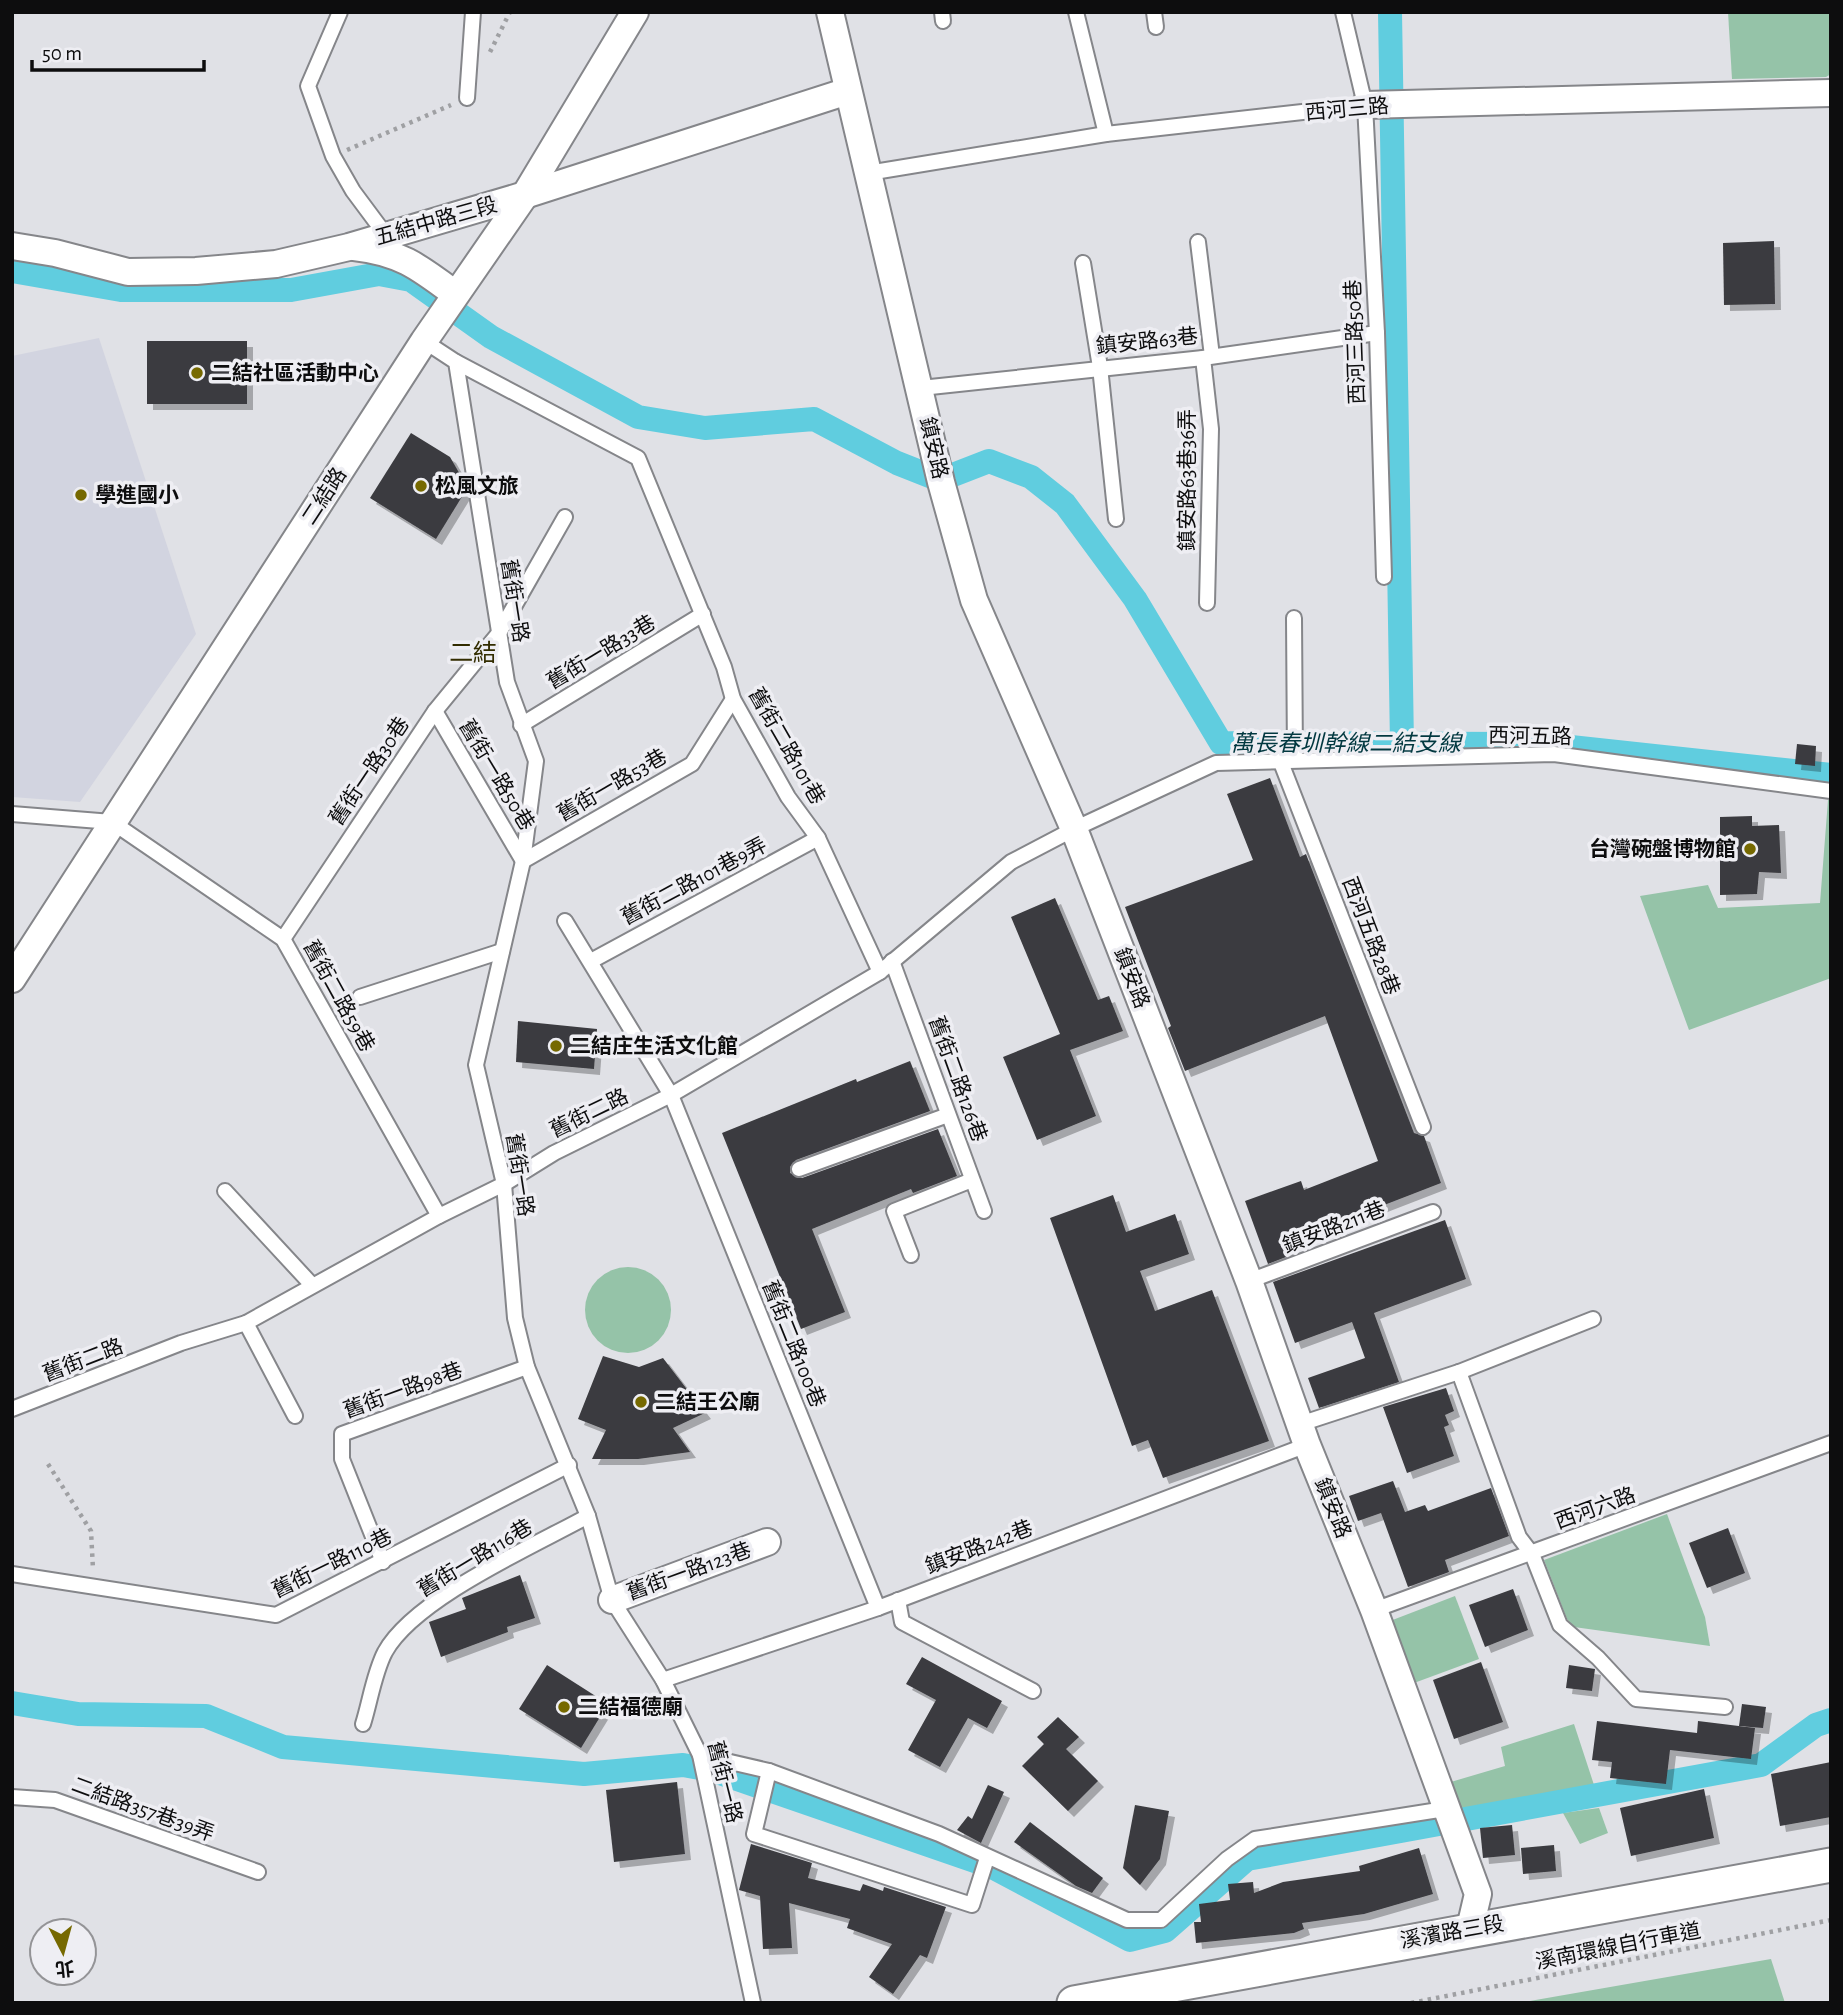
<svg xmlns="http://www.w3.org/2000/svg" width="1843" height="2015" font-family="'Alegreya Sans','Noto Sans TC',sans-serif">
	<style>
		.built { fill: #d2d4e0 }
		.green { fill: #95c3a8 }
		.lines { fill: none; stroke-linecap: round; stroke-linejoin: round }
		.canal { stroke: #60cddf; stroke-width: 24 }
		.building { fill: #3b3b3f; filter: url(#shadow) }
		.service-casing { stroke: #85868a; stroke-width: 18 }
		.minor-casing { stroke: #85868a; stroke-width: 30 }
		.tertiary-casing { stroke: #85868a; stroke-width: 37 }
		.path { stroke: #9fa0a3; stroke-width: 4.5; stroke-dasharray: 3.5 5; stroke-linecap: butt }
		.service { stroke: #fff; stroke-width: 14 }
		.minor { stroke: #fff; stroke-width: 26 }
		.tertiary { stroke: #fff; stroke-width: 33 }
		.poi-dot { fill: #766900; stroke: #eeeef3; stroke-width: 2.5 }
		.labels { text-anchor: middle; stroke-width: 7; stroke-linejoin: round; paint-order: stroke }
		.street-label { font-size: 21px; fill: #0d0d0e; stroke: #eeeef3 }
		.poi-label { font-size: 21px; font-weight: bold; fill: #0d0d0e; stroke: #eeeef3; text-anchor: start }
		.water-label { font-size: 23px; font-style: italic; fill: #023840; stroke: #eeeef3 }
		.quarter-label { font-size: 24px; fill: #332d01; stroke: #eeeef3 }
	</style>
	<defs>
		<filter id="shadow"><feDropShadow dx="6" dy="6" stdDeviation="0" flood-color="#0004"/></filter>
	</defs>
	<rect width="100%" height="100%" fill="#e0e1e6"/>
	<path class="built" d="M 99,338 L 196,634 L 80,802 L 12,797 L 12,356 Z"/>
	<g class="green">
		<path d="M 1728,12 L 1831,12 L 1831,74 L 1826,77 L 1732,79 Z"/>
		<path d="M 1828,800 L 1831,800 L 1831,978 L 1689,1030 L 1640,896 L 1708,885 L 1718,908 L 1820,903 Z"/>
		<circle cx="628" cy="1310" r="43"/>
		<path d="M 1667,1514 L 1705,1617 L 1710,1646 L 1574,1627 L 1567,1619 L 1544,1560 Z"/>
		<path d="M 1455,1596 L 1479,1659 L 1414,1683 L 1390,1621 Z"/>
		<path d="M 1574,1724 L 1595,1788 L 1459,1816 L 1444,1784 L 1505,1766 L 1501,1747 Z"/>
		<path d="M 1599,1808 L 1608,1833 L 1580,1844 L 1563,1813 Z"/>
		<path d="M 1771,1959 L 1785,2003 L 1518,2003 Z"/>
	</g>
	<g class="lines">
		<g class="canal">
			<path d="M 1390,12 L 1402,744"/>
			<path d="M 12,271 L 121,290 L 291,290 L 379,274 L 411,280 L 491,337 L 638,417 L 705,428 L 814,419 L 897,463 L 940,480 L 989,461 L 1031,477 L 1065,504 L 1135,599 L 1221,743 L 1543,744 L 1831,775"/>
			<path d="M 12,1703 L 78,1714 L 206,1716 L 283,1747 L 584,1774 L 683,1765 L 711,1770 L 992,1867 L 1130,1940 L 1165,1931 L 1247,1859 L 1761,1765 L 1816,1725 L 1831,1720"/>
		</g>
	</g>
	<g class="building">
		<path d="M 1774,241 L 1775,304 L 1724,305 L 1723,243 Z"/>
		<rect x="147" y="341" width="100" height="63"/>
		<path d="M 411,433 L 450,457 L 465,483 L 463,495 L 436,539 L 370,498 Z"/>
		<path d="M 1797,744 L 1816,746 L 1815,766 L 1795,764 Z"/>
		<path d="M 1270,778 L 1300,857 L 1306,854 L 1414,1133 L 1424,1136 L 1441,1183 L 1286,1243 L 1291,1255 L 1268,1264 L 1245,1201 L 1301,1181 L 1304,1190 L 1378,1161 L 1325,1016 L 1185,1071 L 1168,1028 L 1171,1026 L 1125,907 L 1253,860 L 1227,794 Z"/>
		<path d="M 1752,816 L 1752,826 L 1779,825 L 1781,873 L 1759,872 L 1757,894 L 1720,895 L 1720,817 Z"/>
		<path d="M 1055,898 L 1098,1000 L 1109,996 L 1123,1031 L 1070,1050 L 1096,1116 L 1037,1140 L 1003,1057 L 1060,1034 L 1011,917 Z"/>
		<path d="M 518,1021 L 597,1029 L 594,1069 L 516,1062 Z"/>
		<path d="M 910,1061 L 930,1111 L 796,1160 L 790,1167 L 790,1173 L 802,1178 L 938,1129 L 957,1176 L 913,1193 L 911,1189 L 812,1229 L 845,1312 L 801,1329 L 722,1133 L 856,1079 L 857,1082 Z"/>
		<path d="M 1113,1195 L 1126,1232 L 1175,1214 L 1189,1254 L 1140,1271 L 1155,1311 L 1212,1290 L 1269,1441 L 1163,1478 L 1148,1440 L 1132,1446 L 1050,1218 Z"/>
		<path d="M 1445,1220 L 1466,1279 L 1374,1313 L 1399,1382 L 1319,1408 L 1308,1378 L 1365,1358 L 1352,1322 L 1295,1343 L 1273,1282 Z"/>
		<path d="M 603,1356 L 639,1367 L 663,1358 L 705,1413 L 673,1428 L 690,1452 L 638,1459 L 592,1459 L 606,1430 L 578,1419 Z"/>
		<path d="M 1446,1388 L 1454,1411 L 1445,1415 L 1449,1425 L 1444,1427 L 1454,1456 L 1407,1473 L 1383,1407 Z"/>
		<path d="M 1393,1481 L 1405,1512 L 1425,1505 L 1428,1511 L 1491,1488 L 1509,1536 L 1445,1560 L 1449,1572 L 1408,1587 L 1381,1513 L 1358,1521 L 1349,1496 Z"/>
		<path d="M 1728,1528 L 1745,1573 L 1707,1588 L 1689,1543 Z"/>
		<path d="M 520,1575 L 535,1618 L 507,1627 L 508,1632 L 441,1657 L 429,1622 L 466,1609 L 462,1598 Z"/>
		<path d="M 1513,1589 L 1528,1630 L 1485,1647 L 1469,1605 Z"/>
		<path d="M 922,1657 L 1002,1701 L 987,1728 L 968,1718 L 940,1767 L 908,1750 L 936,1700 L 906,1684 Z"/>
		<path d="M 1481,1662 L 1503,1722 L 1454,1739 L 1433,1680 Z"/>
		<path d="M 547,1665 L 608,1704 L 581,1748 L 519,1709 Z"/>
		<path d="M 1569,1665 L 1595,1669 L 1592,1691 L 1566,1688 Z"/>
		<path d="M 1742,1704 L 1766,1707 L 1763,1728 L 1739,1726 Z"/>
		<path d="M 1058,1717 L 1079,1737 L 1066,1749 L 1098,1781 L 1068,1811 L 1022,1766 L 1044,1744 L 1037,1737 Z"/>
		<path d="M 1597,1721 L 1697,1733 L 1698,1721 L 1755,1728 L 1751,1759 L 1670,1750 L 1666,1784 L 1610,1778 L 1612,1762 L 1592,1760 Z"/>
		<path d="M 1831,1762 L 1831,1817 L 1780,1826 L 1771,1774 Z"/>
		<path d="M 677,1782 L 685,1854 L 614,1862 L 606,1790 Z"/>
		<path d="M 988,1785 L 1004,1792 L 981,1843 L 957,1830 L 968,1816 L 972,1819 Z"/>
		<path d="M 1704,1789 L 1714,1838 L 1631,1856 L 1620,1808 Z"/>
		<path d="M 1135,1805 L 1169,1811 L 1160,1859 L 1140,1885 L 1123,1868 Z"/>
		<path d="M 1030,1822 L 1103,1878 L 1092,1893 L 1076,1886 L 1014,1842 Z"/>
		<path d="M 1512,1825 L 1515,1855 L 1483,1858 L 1480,1828 Z"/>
		<path d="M 751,1844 L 812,1863 L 808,1878 L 860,1891 L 863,1884 L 883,1891 L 884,1887 L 946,1907 L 927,1958 L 920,1955 L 893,1994 L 869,1977 L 892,1944 L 847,1928 L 850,1919 L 789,1903 L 792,1948 L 763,1949 L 760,1896 L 739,1890 Z"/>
		<path d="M 1554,1845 L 1556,1871 L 1523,1874 L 1521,1848 Z"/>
		<path d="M 1419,1848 L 1433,1894 L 1364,1914 L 1302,1923 L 1304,1929 L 1294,1933 L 1196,1943 L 1194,1922 L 1201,1922 L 1199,1904 L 1230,1900 L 1228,1884 L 1253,1882 L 1254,1893 L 1283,1882 L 1360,1871 L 1359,1866 Z"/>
	</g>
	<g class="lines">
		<g class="service-casing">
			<g id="service">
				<path d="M 340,12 L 308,86 L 333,156 L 353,191 L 385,234"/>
				<path d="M 942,12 L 943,21"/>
				<path d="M 1076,12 L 1106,134"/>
				<path d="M 1154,12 L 1156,27"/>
				<path d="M 1343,12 L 1365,105 L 1377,333 L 1384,577"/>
				<path d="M 467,98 L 473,12"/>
				<path d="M 868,173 L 1106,134 L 1365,105"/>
				<path d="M 1198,242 L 1212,356"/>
				<path d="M 1083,263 L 1100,367 L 1116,519"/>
				<path d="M 424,341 L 456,362 L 507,682 L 536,761 L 523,861 L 476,1065 L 504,1184 L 515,1318 L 527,1367 L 588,1516 L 612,1600 L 663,1680 L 700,1755 L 753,2003"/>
				<path d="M 1203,358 L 1211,429 L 1207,603"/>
				<path d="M 456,362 L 638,458 L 724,667 L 733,699 L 788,797 L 818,838 L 880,972"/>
				<path d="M 921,388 L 1203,358 L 1377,333"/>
				<path d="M 1294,618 L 1295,760"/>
				<path d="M 435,711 L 523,861 L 692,764 L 733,699"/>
				<path d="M 521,725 L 703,614"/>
				<path d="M 1280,760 L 1423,1127"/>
				<path d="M 12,814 L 112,822 L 283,939 L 439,1216"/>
				<path d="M 565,921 L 671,1095 L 878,1608"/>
				<path d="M 283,939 L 435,711 L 499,633 L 565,517"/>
				<path d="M 591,961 L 818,838"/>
				<path d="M 892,961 L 984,1211"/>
				<path d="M 360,997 L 502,951"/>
				<path d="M 799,1169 L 948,1115"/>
				<path d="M 225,1191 L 312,1285"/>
				<path d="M 911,1255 L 894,1211 L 972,1180"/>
				<path d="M 1249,1281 L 1433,1212"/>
				<path d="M 246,1323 L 295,1416"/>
				<path d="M 1459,1372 L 1519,1537 L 1532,1554 L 1560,1625 L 1598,1658 L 1636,1699 L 1725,1707"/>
				<path d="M 12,1409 L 181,1343 L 246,1323 L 439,1216 L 504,1184 L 554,1153 L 671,1095 L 880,972 L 1011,862 L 1074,829 L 1216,763 L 1554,754 L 1831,791"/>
				<path d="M 1300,1424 L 1459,1372 L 1593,1319"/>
				<path d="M 383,1562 L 342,1459 L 342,1434 L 527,1367"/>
				<path d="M 12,1574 L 276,1615 L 569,1465"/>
				<path d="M 898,1600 L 902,1622 L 1033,1691"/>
				<path d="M 1374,1610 L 1831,1443"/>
				<path d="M 663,1680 L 878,1608 L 1307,1445"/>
				<path d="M 363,1724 C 370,1702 374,1673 385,1652 C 415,1598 534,1546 588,1516"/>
				<path d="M 700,1755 L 769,1771 L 939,1834 L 1127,1920 L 1161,1920 L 1227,1859 L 1255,1839 L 1445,1809"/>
				<path d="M 769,1771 L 754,1834 L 972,1905 L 987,1858"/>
				<path d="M 12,1797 L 55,1800 L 258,1872"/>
			</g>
		</g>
		<g class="minor-casing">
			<g id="minor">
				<path d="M 830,12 L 941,482 L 974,600 L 1074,829 L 1249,1281 L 1307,1445 L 1374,1610 L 1478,1894 L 1470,1928"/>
				<path d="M 1365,105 L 1831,93"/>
				<path d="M 12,246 L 55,253 L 128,272 L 196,271 L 276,264 L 349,247 L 525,195 L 848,91"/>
				<path d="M 354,247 C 400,252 419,267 455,294"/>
				<path d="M 12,979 L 424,341 L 525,195 L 635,12"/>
				<path d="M 612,1600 L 767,1542"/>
			</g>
		</g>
		<g class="tertiary-casing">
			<path id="tertiary" d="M 1074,2003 L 1831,1865"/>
		</g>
		<g class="path">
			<path d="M 490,52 L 510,12"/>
			<path d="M 347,150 L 451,105"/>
			<path d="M 48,1464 L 91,1531 L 93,1569"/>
			<path d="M 1411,2003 L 1831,1920"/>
		</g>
		<use href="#service" class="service"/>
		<use href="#minor" class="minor"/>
		<use href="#tertiary" class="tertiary"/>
	</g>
	<g class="poi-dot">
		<circle cx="197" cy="373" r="7"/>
		<circle cx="421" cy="486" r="7"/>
		<circle cx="81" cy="495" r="7"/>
		<circle cx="1750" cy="849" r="7"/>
		<circle cx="556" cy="1046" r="7"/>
		<circle cx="641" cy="1402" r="7"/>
		<circle cx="564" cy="1707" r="7"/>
	</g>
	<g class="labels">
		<g class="street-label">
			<text transform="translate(1347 109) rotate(-5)" y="7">西河三路</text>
			<text transform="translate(436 221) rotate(-16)" y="7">五結中路三段</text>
			<text transform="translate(1147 341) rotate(-6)" y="7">鎮安路63巷</text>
			<text transform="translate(1355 342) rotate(-92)" y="7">西河三路50巷</text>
			<text transform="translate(934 448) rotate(77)" y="7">鎮安路</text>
			<text transform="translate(1187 480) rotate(-90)" y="7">鎮安路63巷36弄</text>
			<text transform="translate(324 496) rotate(-57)" y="7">二結路</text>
			<text transform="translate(515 601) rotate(81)" y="7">舊街一路</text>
			<text transform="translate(601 652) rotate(-31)" y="7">舊街一路33巷</text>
			<text transform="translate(1530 736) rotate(1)" y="7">西河五路</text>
			<text transform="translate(787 746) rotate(60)" y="7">舊街二路101巷</text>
			<text transform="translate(369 771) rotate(-56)" y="7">舊街一路30巷</text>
			<text transform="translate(497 775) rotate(59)" y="7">舊街一路50巷</text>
			<text transform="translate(612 785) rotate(-30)" y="7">舊街一路53巷</text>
			<text transform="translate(694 881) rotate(-28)" y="7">舊街二路101巷9弄</text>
			<text transform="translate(1371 936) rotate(69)" y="7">西河五路28巷</text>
			<text transform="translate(1132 978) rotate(69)" y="7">鎮安路</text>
			<text transform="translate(339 996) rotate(61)" y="7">舊街二路59巷</text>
			<text transform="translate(958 1079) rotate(70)" y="7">舊街二路126巷</text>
			<text transform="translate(589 1113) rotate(-26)" y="7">舊街二路</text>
			<text transform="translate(520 1175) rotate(81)" y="7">舊街一路</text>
			<text transform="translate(1334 1227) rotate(-21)" y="7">鎮安路211巷</text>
			<text transform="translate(794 1344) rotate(68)" y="7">舊街二路100巷</text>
			<text transform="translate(83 1360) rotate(-21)" y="7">舊街二路</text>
			<text transform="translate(403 1390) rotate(-20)" y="7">舊街一路98巷</text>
			<text transform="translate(1333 1508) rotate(68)" y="7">鎮安路</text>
			<text transform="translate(1595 1508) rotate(-20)" y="7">西河六路</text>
			<text transform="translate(979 1547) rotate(-21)" y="7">鎮安路242巷</text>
			<text transform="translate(475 1558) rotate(-31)" y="7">舊街一路116巷</text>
			<text transform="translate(332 1563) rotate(-26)" y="7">舊街一路110巷</text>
			<text transform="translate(689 1571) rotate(-20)" y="7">舊街一路123巷</text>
			<text transform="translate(725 1782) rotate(76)" y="7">舊街一路</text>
			<text transform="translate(143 1809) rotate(20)" y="7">二結路357巷39弄</text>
			<text transform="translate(1452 1932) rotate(-10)" y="7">溪濱路三段</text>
			<text transform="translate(1618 1946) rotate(-11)" y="7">溪南環線自行車道</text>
		</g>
		<g class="poi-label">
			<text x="211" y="380">二結社區活動中心</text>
			<text x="435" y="493">松風文旅</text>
			<text x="95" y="502">學進國小</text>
			<text x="1736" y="856" text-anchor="end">台灣碗盤博物館</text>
			<text x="570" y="1053">二結庄生活文化館</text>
			<text x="655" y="1409">二結王公廟</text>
			<text x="578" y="1714">二結福德廟</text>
		</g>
		<g class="water-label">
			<text x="1346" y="751">萬長春圳幹線二結支線</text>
		</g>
		<g class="quarter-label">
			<text x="473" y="661">二結</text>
		</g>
	</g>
	<rect width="1843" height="2015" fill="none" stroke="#0d0d0e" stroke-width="28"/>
	<g transform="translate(63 1952) rotate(174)"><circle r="33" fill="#eeeef3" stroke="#949497" stroke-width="2"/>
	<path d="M0-5L12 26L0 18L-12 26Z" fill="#766900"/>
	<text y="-10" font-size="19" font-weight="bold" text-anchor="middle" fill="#0d0d0e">北</text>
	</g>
	<path d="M32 60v10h172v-10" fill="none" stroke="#0d0d0e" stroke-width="3.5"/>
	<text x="42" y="60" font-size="21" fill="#0d0d0e" stroke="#eeeef3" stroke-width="5" paint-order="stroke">50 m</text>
</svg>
